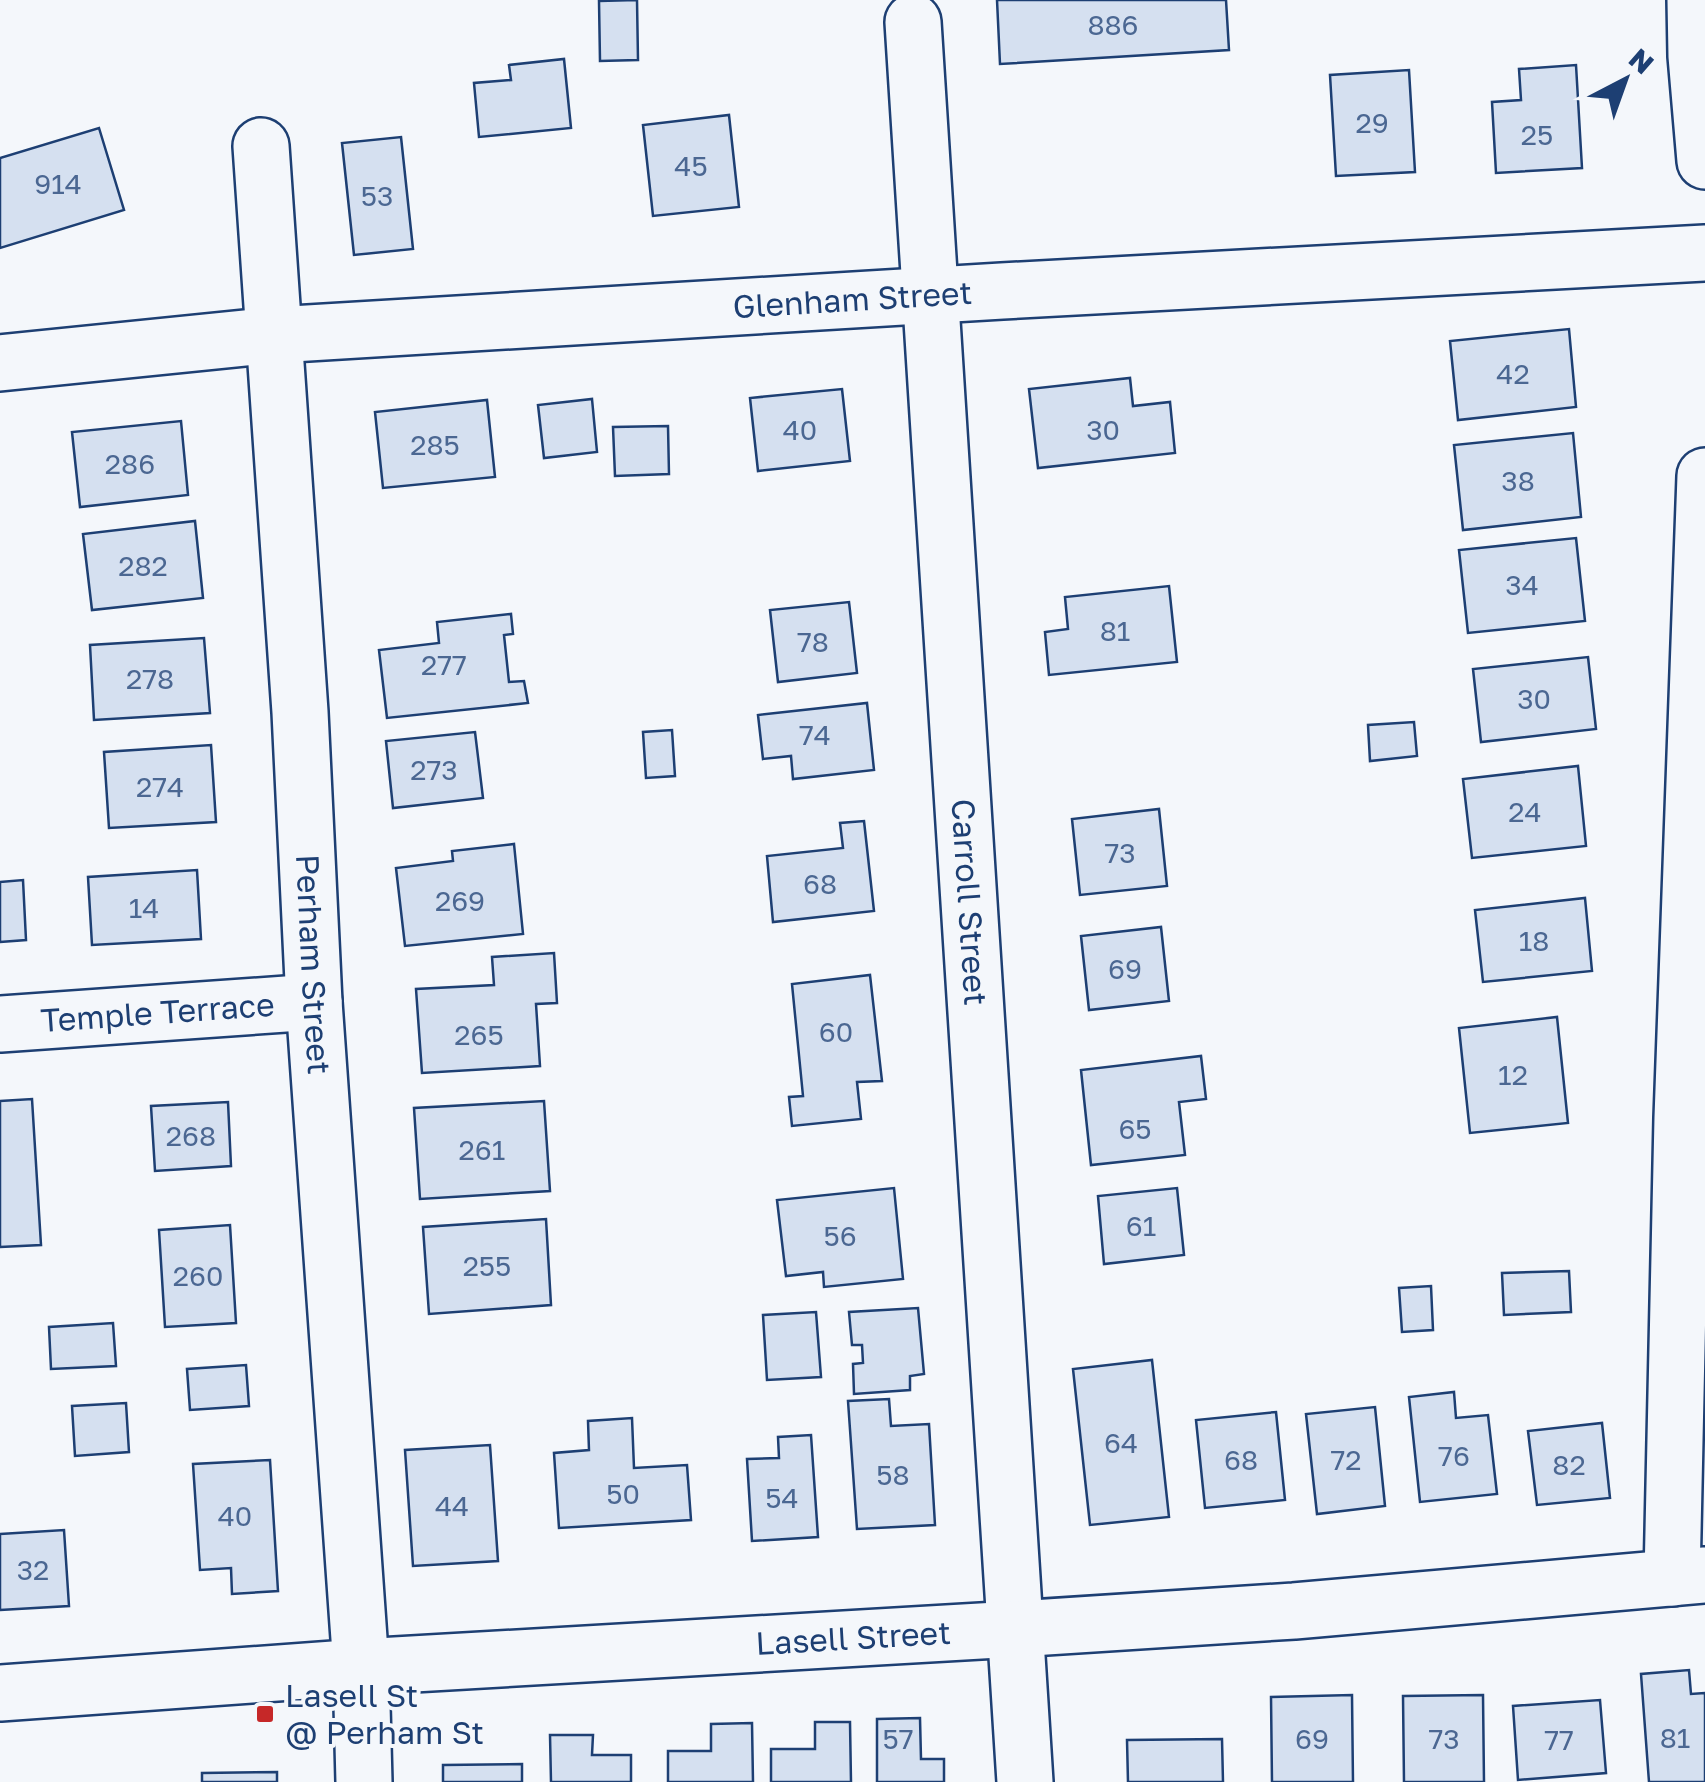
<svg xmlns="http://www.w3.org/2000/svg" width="1705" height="1782" font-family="'Golos Text',sans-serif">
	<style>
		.building { fill: #d5e0f0; stroke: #1d3f73; stroke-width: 2.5 }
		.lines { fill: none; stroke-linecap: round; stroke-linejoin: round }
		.street-casing { stroke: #1d3f73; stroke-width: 60 }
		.street { stroke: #f4f7fb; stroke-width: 55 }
		.poi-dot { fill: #c62828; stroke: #f4f7fb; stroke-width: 4 }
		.labels { text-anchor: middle; stroke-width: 8; stroke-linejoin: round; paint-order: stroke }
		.number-label { font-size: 28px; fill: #4b6792 }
		.street-label { font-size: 32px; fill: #1d3f73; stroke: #f4f7fb }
		.poi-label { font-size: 32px; fill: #1d3f73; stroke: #f4f7fb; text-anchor: start }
	</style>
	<rect width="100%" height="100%" fill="#f4f7fb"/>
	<g class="building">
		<path d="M 637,0 L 638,60 L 600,61 L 599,1 Z"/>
		<path d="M 997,0 L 1226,0 L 1229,50 L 1000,64 Z"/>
		<path d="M 564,59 L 571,128 L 479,137 L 474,83 L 511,80 L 509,65 Z"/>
		<path d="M 1576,65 L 1582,168 L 1496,173 L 1492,102 L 1521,100 L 1519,69 Z"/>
		<path d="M 1409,70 L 1415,172 L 1336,176 L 1330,75 Z"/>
		<path d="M 729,115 L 739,207 L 653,216 L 643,125 Z"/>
		<path d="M 99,128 L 124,210 L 0,248 L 0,158 Z"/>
		<path d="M 401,137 L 413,249 L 354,255 L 342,143 Z"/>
		<path d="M 1569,329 L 1576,407 L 1458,420 L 1450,341 Z"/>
		<path d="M 1130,378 L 1133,406 L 1170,402 L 1175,453 L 1038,468 L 1029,389 Z"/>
		<path d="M 842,389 L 850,461 L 758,471 L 750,398 Z"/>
		<path d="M 592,399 L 597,452 L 544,458 L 538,405 Z"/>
		<path d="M 487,400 L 495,477 L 383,488 L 375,412 Z"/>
		<path d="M 181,421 L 188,495 L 80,507 L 72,432 Z"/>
		<path d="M 668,426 L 669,474 L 615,476 L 613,427 Z"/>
		<path d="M 1573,433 L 1581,517 L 1463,530 L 1454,445 Z"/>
		<path d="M 195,521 L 203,598 L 92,610 L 83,534 Z"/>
		<path d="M 1576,538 L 1585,621 L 1468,633 L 1459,550 Z"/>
		<path d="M 1169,586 L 1177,662 L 1049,675 L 1045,632 L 1068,629 L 1065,597 Z"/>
		<path d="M 849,602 L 857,673 L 778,682 L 770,610 Z"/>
		<path d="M 511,614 L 513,634 L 504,635 L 509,682 L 524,681 L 528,703 L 387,718 L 379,650 L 439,643 L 437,622 Z"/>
		<path d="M 204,638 L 210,713 L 94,720 L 90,645 Z"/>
		<path d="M 1588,657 L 1596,729 L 1481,742 L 1473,669 Z"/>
		<path d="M 867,703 L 874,770 L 793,779 L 791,756 L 763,759 L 758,715 Z"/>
		<path d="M 1414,722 L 1417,756 L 1370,761 L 1368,725 Z"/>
		<path d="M 672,730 L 675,776 L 646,778 L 643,732 Z"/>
		<path d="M 475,732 L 483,798 L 393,808 L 386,741 Z"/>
		<path d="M 211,745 L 216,822 L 109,828 L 104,752 Z"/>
		<path d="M 1578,766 L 1586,846 L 1472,858 L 1463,779 Z"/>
		<path d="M 1159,809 L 1167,886 L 1080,895 L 1072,819 Z"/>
		<path d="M 864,821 L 874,911 L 773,922 L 767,856 L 843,848 L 840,823 Z"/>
		<path d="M 514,844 L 523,934 L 405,946 L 396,868 L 453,861 L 452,851 Z"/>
		<path d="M 197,870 L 201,939 L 92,945 L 88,877 Z"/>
		<path d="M 23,880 L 26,940 L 0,942 L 0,882 Z"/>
		<path d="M 1585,898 L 1592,971 L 1483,982 L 1475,910 Z"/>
		<path d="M 1161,927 L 1169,1001 L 1089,1010 L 1081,936 Z"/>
		<path d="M 554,953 L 557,1003 L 536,1004 L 540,1066 L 422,1073 L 416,989 L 494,985 L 492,957 Z"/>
		<path d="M 870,975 L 882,1081 L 857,1082 L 861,1119 L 792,1126 L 789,1097 L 803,1096 L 792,984 Z"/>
		<path d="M 1557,1017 L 1568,1123 L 1470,1133 L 1459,1028 Z"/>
		<path d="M 1201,1056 L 1206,1099 L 1179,1102 L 1185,1155 L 1091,1165 L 1081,1070 Z"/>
		<path d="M 32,1099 L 41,1245 L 0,1247 L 0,1101 Z"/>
		<path d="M 544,1101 L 550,1191 L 420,1199 L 414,1108 Z"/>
		<path d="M 228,1102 L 231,1166 L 155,1171 L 151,1106 Z"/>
		<path d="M 894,1188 L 903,1279 L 824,1287 L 823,1272 L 786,1276 L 777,1200 Z"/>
		<path d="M 1177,1188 L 1184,1255 L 1104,1264 L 1098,1196 Z"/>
		<path d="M 546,1219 L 551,1305 L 429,1314 L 423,1227 Z"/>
		<path d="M 230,1225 L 236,1323 L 165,1327 L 159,1230 Z"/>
		<path d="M 1569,1271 L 1571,1312 L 1504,1315 L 1502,1273 Z"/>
		<path d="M 1431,1286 L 1433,1330 L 1402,1332 L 1399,1288 Z"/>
		<path d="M 918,1308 L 924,1374 L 910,1376 L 910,1390 L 854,1394 L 853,1364 L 863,1363 L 862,1345 L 852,1345 L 849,1312 Z"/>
		<path d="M 816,1312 L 821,1377 L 767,1380 L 763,1315 Z"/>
		<path d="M 113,1323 L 116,1366 L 51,1369 L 49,1327 Z"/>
		<path d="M 1152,1360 L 1169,1517 L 1090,1525 L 1073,1369 Z"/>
		<path d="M 246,1365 L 249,1406 L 190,1410 L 187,1369 Z"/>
		<path d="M 1454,1392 L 1456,1418 L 1488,1415 L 1497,1494 L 1420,1502 L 1409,1397 Z"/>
		<path d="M 889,1399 L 891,1426 L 929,1424 L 935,1525 L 857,1529 L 848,1401 Z"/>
		<path d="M 126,1403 L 129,1452 L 75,1456 L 72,1406 Z"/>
		<path d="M 1375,1407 L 1385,1506 L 1317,1514 L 1306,1414 Z"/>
		<path d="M 1276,1412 L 1285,1500 L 1205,1508 L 1196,1420 Z"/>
		<path d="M 632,1418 L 634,1468 L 687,1465 L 691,1520 L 559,1528 L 554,1453 L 589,1450 L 588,1421 Z"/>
		<path d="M 1602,1423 L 1610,1498 L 1537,1505 L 1528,1431 Z"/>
		<path d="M 811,1435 L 818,1537 L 752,1541 L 747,1459 L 779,1458 L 778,1437 Z"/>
		<path d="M 490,1445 L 498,1561 L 413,1566 L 405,1450 Z"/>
		<path d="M 270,1460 L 278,1591 L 232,1594 L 231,1568 L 200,1570 L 193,1464 Z"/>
		<path d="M 64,1530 L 69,1606 L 0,1610 L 0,1534 Z"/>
		<path d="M 1689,1670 L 1691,1694 L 1705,1693 L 1705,1782 L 1649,1782 L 1641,1674 Z"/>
		<path d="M 1352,1695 L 1353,1782 L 1272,1782 L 1271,1697 Z"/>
		<path d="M 1483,1695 L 1484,1782 L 1404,1782 L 1403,1696 Z"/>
		<path d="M 1600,1700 L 1606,1773 L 1518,1780 L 1513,1706 Z"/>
		<path d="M 920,1718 L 921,1759 L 944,1759 L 944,1782 L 877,1782 L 877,1719 Z"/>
		<path d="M 815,1722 L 850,1722 L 851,1782 L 771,1782 L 771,1749 L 815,1749 Z"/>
		<path d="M 752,1723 L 753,1782 L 668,1782 L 668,1751 L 711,1751 L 711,1724 Z"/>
		<path d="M 550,1735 L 593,1735 L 592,1755 L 631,1755 L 631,1782 L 551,1782 Z"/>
		<path d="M 1222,1739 L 1223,1782 L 1128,1782 L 1127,1740 Z"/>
		<path d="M 522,1764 L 522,1782 L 443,1782 L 443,1765 Z"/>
		<path d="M 277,1772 L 277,1782 L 202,1782 L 202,1773 Z"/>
	</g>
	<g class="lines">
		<g class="street-casing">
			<g id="street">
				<path d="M 1695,0 L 1696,56 L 1705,161"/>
				<path id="s1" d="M 913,22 L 1025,1782"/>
				<path id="s2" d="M 261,146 L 300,712 L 314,1002 L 361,1667 L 364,1782"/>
				<path id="s3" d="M 0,363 L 275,335 L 1002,291 L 1705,253"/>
				<path id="s4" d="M 0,1024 L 314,1002"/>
				<path d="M 1672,1578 L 1682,1118 L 1705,476"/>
				<path id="s5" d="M 0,1693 L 361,1667 L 1015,1629 L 1294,1611 L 1705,1575"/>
			</g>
		</g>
		<use href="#street" class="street"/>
	</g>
	<rect class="poi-dot" x="255" y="1704" width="20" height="20" rx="5"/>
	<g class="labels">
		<g class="number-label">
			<text x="1113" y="35">886</text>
			<text x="1372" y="133">29</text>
			<text x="1537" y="145">25</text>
			<text x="691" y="176">45</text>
			<text x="58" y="194">914</text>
			<text x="377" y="206">53</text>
			<text x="1513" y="384">42</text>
			<text x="800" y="440">40</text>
			<text x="1103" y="440">30</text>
			<text x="435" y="455">285</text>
			<text x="130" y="474">286</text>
			<text x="1518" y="491">38</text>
			<text x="143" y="576">282</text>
			<text x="1522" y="595">34</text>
			<text x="1115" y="641">81</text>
			<text x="813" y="652">78</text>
			<text x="444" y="675">277</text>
			<text x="150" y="689">278</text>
			<text x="1534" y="709">30</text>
			<text x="815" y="745">74</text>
			<text x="434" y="780">273</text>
			<text x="160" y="797">274</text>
			<text x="1525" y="822">24</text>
			<text x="1120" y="863">73</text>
			<text x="820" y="894">68</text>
			<text x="460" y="911">269</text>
			<text x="144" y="918">14</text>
			<text x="1534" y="951">18</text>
			<text x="1125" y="979">69</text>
			<text x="836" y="1042">60</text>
			<text x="479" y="1045">265</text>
			<text x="1513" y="1085">12</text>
			<text x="1135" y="1139">65</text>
			<text x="191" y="1146">268</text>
			<text x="482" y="1160">261</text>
			<text x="1141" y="1236">61</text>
			<text x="840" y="1246">56</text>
			<text x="487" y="1276">255</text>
			<text x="198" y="1286">260</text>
			<text x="1121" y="1453">64</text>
			<text x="1454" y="1466">76</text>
			<text x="1241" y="1470">68</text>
			<text x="1346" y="1470">72</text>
			<text x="1569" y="1475">82</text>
			<text x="893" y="1485">58</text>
			<text x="623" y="1504">50</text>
			<text x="782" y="1508">54</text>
			<text x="452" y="1516">44</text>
			<text x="235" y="1526">40</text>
			<text x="33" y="1580">32</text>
			<text x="1675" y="1748">81</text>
			<text x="898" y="1749">57</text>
			<text x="1312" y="1749">69</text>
			<text x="1444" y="1749">73</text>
			<text x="1559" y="1750">77</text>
		</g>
		<g class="street-label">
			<text dy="11" stroke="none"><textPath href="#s3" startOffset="855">Glenham Street</textPath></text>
			<text dy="11" stroke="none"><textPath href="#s1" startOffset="882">Carroll Street</textPath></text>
			<text dy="11" stroke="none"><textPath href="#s2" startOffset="820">Perham Street</textPath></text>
			<text dy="11" stroke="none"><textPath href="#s4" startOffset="158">Temple Terrace</textPath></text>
			<text dy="11" stroke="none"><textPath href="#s5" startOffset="855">Lasell Street</textPath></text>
		</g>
		<g class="poi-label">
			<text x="285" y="1707">Lasell St<tspan x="285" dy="37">@ Perham St</tspan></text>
		</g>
	</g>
	<g transform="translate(1625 80) rotate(41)" stroke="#f4f7fb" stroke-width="8" paint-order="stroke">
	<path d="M0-8L18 38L0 25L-18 38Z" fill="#1d3f73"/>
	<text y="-15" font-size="28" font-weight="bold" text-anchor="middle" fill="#1d3f73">N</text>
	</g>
</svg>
